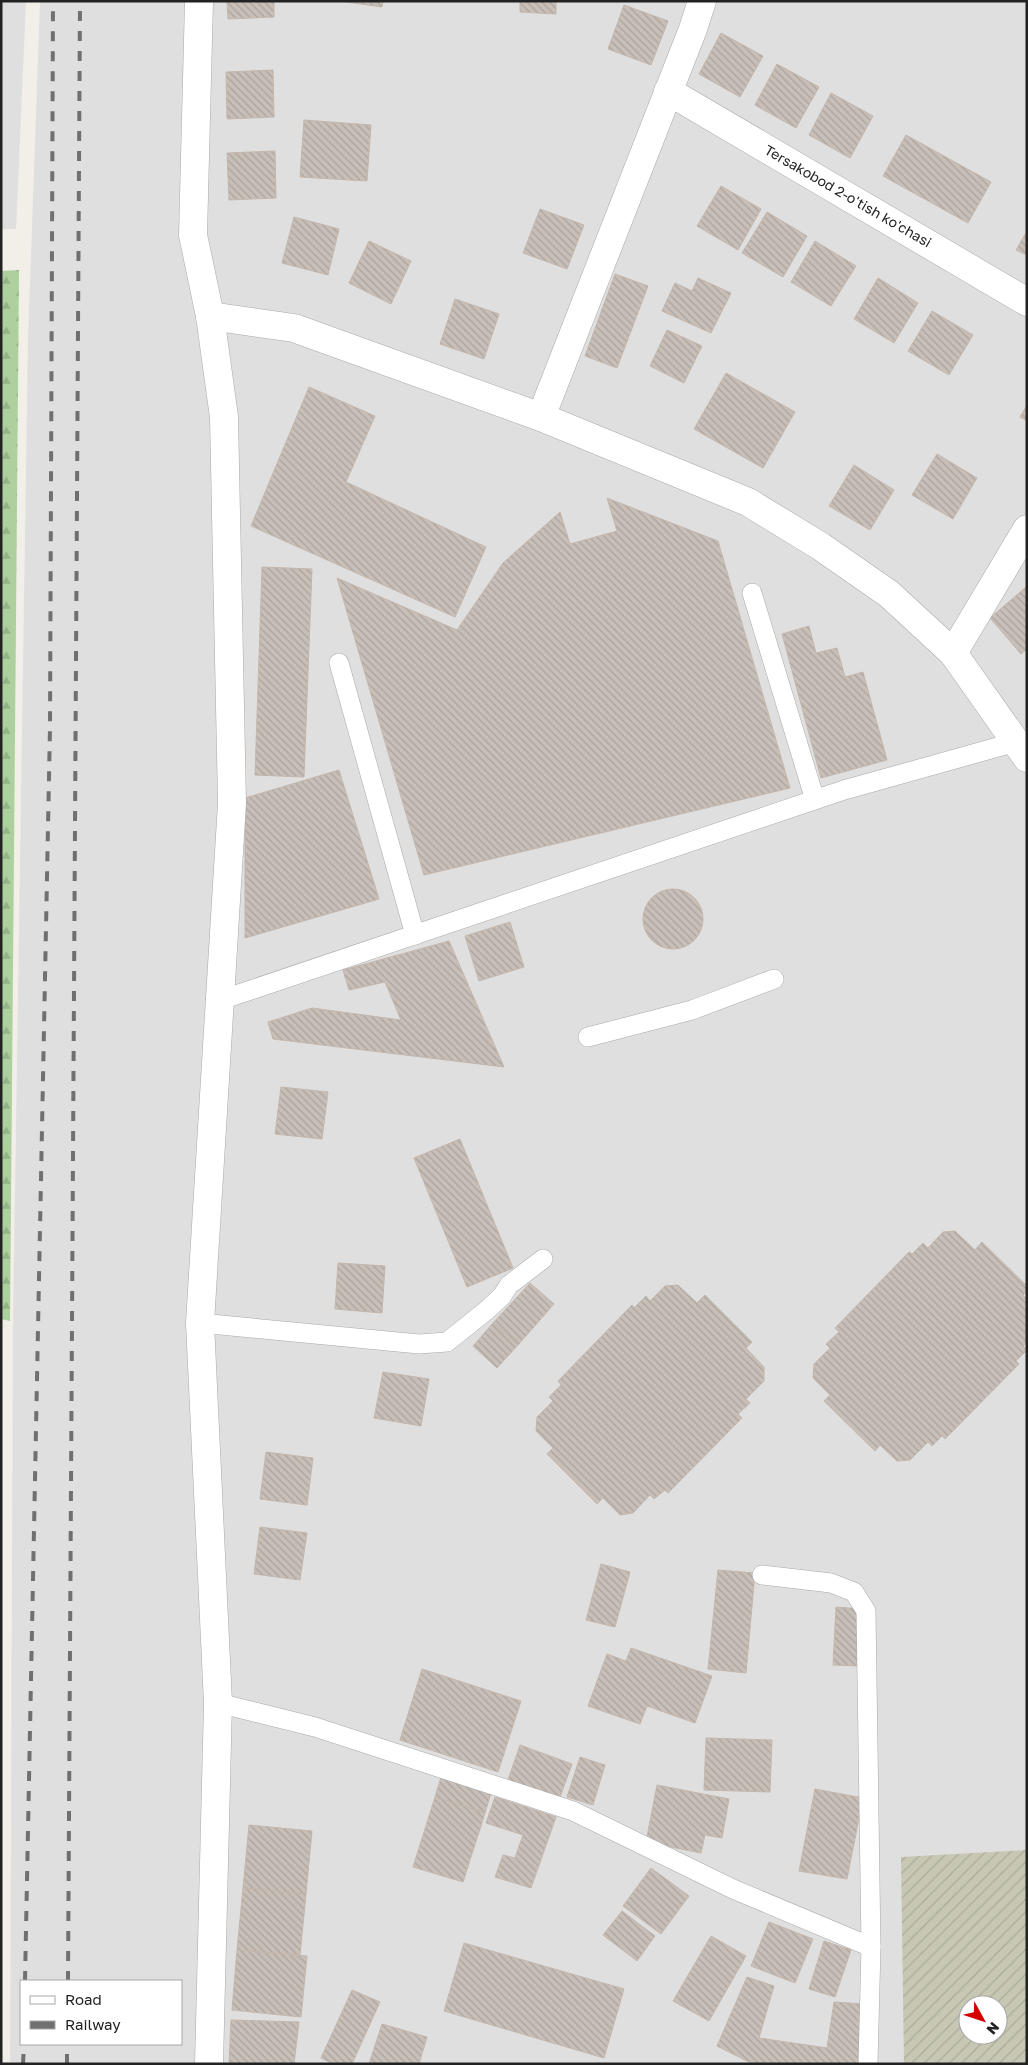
<svg xmlns="http://www.w3.org/2000/svg" width="1028" height="2065" font-family="'Golos Text',sans-serif">
	<style>
		.residential { fill: #e0dfdf; fill-rule: evenodd }
		.construction { fill: url(#construction-furrows); fill-rule: evenodd }
		.forest { fill: url(#forest-firs) }
		.building { fill: url(#building-back-hatch); stroke: #c4b6ab }
		.lines { fill: none; stroke-linecap: round; stroke-linejoin: round }
		.service-casing { stroke: #a9a9a9; stroke-width: 20 }
		.minor-casing { stroke: #a9a9a9; stroke-width: 29 }
		.service { stroke: #fff; stroke-width: 19 }
		.minor { stroke: #fff; stroke-width: 28 }
		.rail { stroke: #707070; stroke-width: 4; stroke-dasharray: 10 10; stroke-linecap: butt }
		.labels { text-anchor: middle; stroke-width: 4; stroke-linejoin: round; paint-order: stroke }
		.street-label { font-size: 14px; fill: #222; stroke: #fff }
	</style>
	<defs>
		<pattern id="construction-furrows" width="10" height="10" patternUnits="userSpaceOnUse" patternTransform="scale(1.25)"><rect width="10" height="10" fill="#c7c7b4"/><path d="M-1 1l2-2M0 10L10 0M9 11l2-2" fill="none" stroke="#abab9a"/></pattern>
		<pattern id="forest-firs" width="22" height="20" patternUnits="userSpaceOnUse" patternTransform="scale(1.25)"><rect width="22" height="20" fill="#add19e"/><path d="M5 1l3.5 6h-7zM16 11l3.5 6h-7z" fill="#95b388"/></pattern>
		<pattern id="building-back-hatch" width="6" height="6" patternUnits="userSpaceOnUse" patternTransform="scale(1.25)"><rect width="6" height="6" fill="#c7bfb8"/><path d="M-1 5l2 2M0 0l6 6M5-1l2 2" fill="none" stroke="#aba49e"/></pattern>
	</defs>
	<rect width="100%" height="100%" fill="#f2efe9"/>
	<g class="residential">
		<path d="M 1,1 L 26,1 L 16,229 L 1,229 Z"/>
		<path d="M 40,1 L 1027,1 L 1027,2064 L 10,2064 L 13,1322 L 28,340 ZM 21,1981 L 181,1981 L 181,2044 L 21,2044 ZM 968,2005 L 998,2005 L 998,2035 L 968,2035 Z"/>
	</g>
	<path class="construction" d="M 1027,1850 L 1027,2064 L 904,2064 L 901,1857 ZM 968,2005 L 998,2005 L 998,2035 L 968,2035 Z"/>
	<path class="forest" d="M 19,270 L 10,1321 L 1,1319 L 1,271 Z"/>
	<g class="building">
		<path d="M 227,1 L 274,1 L 274,17 L 228,19 Z"/>
		<path d="M 340,1 L 383,1 L 382,7 Z"/>
		<path d="M 520,1 L 556,1 L 556,14 L 520,12 Z"/>
		<path d="M 624,5 L 668,21 L 651,65 L 608,49 Z"/>
		<path d="M 721,33 L 763,56 L 740,97 L 699,74 Z"/>
		<path d="M 777,64 L 819,87 L 796,128 L 755,105 Z"/>
		<path d="M 273,70 L 274,117 L 227,119 L 226,72 Z"/>
		<path d="M 831,93 L 873,116 L 850,158 L 809,135 Z"/>
		<path d="M 304,120 L 371,125 L 367,181 L 300,177 Z"/>
		<path d="M 906,135 L 991,182 L 968,223 L 883,176 Z"/>
		<path d="M 275,151 L 276,198 L 229,200 L 227,153 Z"/>
		<path d="M 721,186 L 761,209 L 738,250 L 697,226 Z"/>
		<path d="M 540,209 L 584,225 L 567,269 L 523,253 Z"/>
		<path d="M 767,212 L 807,236 L 783,277 L 742,253 Z"/>
		<path d="M 294,217 L 339,229 L 328,275 L 282,263 Z"/>
		<path d="M 1027,231 L 1027,255 L 1016,250 Z"/>
		<path d="M 369,241 L 411,261 L 391,304 L 349,283 Z"/>
		<path d="M 815,241 L 856,266 L 831,306 L 791,282 Z"/>
		<path d="M 615,274 L 648,286 L 617,368 L 585,356 Z"/>
		<path d="M 698,278 L 731,293 L 711,333 L 662,311 L 675,283 L 692,291 Z"/>
		<path d="M 878,278 L 918,303 L 894,343 L 854,319 Z"/>
		<path d="M 455,299 L 499,314 L 484,359 L 440,344 Z"/>
		<path d="M 932,311 L 973,335 L 949,375 L 908,351 Z"/>
		<path d="M 667,330 L 702,346 L 684,383 L 650,366 Z"/>
		<path d="M 726,373 L 795,412 L 763,468 L 694,429 Z"/>
		<path d="M 309,387 L 375,416 L 346,482 L 486,547 L 455,617 L 251,526 Z"/>
		<path d="M 1027,405 L 1027,421 L 1020,417 Z"/>
		<path d="M 937,454 L 977,478 L 953,519 L 912,495 Z"/>
		<path d="M 854,465 L 894,490 L 870,530 L 829,506 Z"/>
		<path d="M 607,498 L 718,541 L 790,788 L 424,875 L 337,578 L 457,630 L 503,563 L 560,512 L 570,544 L 617,531 Z"/>
		<path d="M 262,567 L 312,569 L 304,777 L 255,775 Z"/>
		<path d="M 1026,587 L 1027,649 L 1021,654 L 990,618 Z"/>
		<path d="M 809,626 L 816,653 L 837,648 L 845,677 L 863,672 L 887,760 L 821,778 L 782,634 Z"/>
		<path d="M 339,770 L 379,899 L 245,938 L 245,798 Z"/>
		<circle cx="673" cy="919" r="30"/>
		<path d="M 510,922 L 524,967 L 479,981 L 465,936 Z"/>
		<path d="M 449,941 L 504,1067 L 273,1039 L 268,1022 L 312,1008 L 401,1020 L 385,982 L 349,990 L 343,970 Z"/>
		<path d="M 281,1087 L 328,1092 L 322,1139 L 275,1134 Z"/>
		<path d="M 460,1139 L 513,1268 L 467,1287 L 414,1158 Z"/>
		<path d="M 955,1231 L 975,1250 L 982,1242 L 1027,1286 L 1027,1291 L 1023,1295 L 1027,1299 L 1027,1342 L 1023,1346 L 1027,1350 L 1016,1361 L 1019,1364 L 945,1439 L 942,1436 L 932,1446 L 928,1442 L 910,1460 L 897,1461 L 880,1445 L 875,1451 L 824,1401 L 830,1395 L 813,1378 L 814,1364 L 830,1348 L 826,1344 L 839,1332 L 835,1328 L 909,1252 L 912,1254 L 923,1243 L 928,1248 L 943,1232 Z"/>
		<path d="M 338,1263 L 385,1266 L 382,1313 L 335,1309 Z"/>
		<path d="M 530,1283 L 554,1304 L 518,1345 L 493,1323 Z"/>
		<path d="M 678,1285 L 697,1303 L 705,1295 L 752,1342 L 746,1348 L 764,1367 L 764,1381 L 746,1399 L 750,1403 L 738,1414 L 742,1418 L 668,1493 L 665,1490 L 654,1499 L 650,1495 L 633,1513 L 620,1515 L 603,1498 L 597,1504 L 547,1454 L 553,1448 L 536,1431 L 537,1417 L 553,1401 L 549,1397 L 561,1385 L 558,1381 L 632,1305 L 634,1308 L 646,1296 L 650,1301 L 665,1286 Z"/>
		<path d="M 493,1323 L 518,1345 L 497,1368 L 473,1346 Z"/>
		<path d="M 383,1372 L 429,1379 L 421,1426 L 374,1418 Z"/>
		<path d="M 266,1452 L 313,1458 L 307,1505 L 260,1499 Z"/>
		<path d="M 260,1527 L 307,1533 L 300,1580 L 254,1574 Z"/>
		<path d="M 601,1564 L 630,1572 L 615,1627 L 586,1620 Z"/>
		<path d="M 718,1570 L 755,1573 L 746,1673 L 708,1669 Z"/>
		<path d="M 836,1607 L 862,1609 L 858,1666 L 833,1665 Z"/>
		<path d="M 631,1648 L 712,1676 L 695,1723 L 647,1706 L 640,1724 L 588,1706 L 607,1654 L 626,1661 Z"/>
		<path d="M 422,1669 L 521,1701 L 498,1772 L 400,1740 Z"/>
		<path d="M 706,1738 L 772,1740 L 770,1792 L 704,1790 Z"/>
		<path d="M 520,1745 L 572,1764 L 559,1800 L 507,1783 Z"/>
		<path d="M 580,1757 L 605,1765 L 593,1805 L 567,1797 Z"/>
		<path d="M 442,1774 L 492,1790 L 485,1813 L 435,1797 Z"/>
		<path d="M 657,1785 L 729,1799 L 722,1838 L 705,1835 L 701,1853 L 646,1842 Z"/>
		<path d="M 815,1789 L 863,1798 L 847,1879 L 799,1871 Z"/>
		<path d="M 435,1797 L 485,1813 L 463,1882 L 413,1867 Z"/>
		<path d="M 495,1797 L 556,1817 L 531,1888 L 495,1877 L 503,1855 L 515,1858 L 523,1835 L 486,1823 Z"/>
		<path d="M 249,1825 L 312,1831 L 306,1894 L 243,1888 Z"/>
		<path d="M 651,1868 L 689,1896 L 661,1934 L 623,1906 Z"/>
		<path d="M 243,1888 L 306,1894 L 300,1955 L 237,1950 Z"/>
		<path d="M 622,1911 L 655,1936 L 637,1961 L 603,1935 Z"/>
		<path d="M 769,1922 L 813,1939 L 795,1983 L 751,1966 Z"/>
		<path d="M 711,1936 L 746,1956 L 709,2021 L 673,2001 Z"/>
		<path d="M 824,1941 L 851,1950 L 835,1997 L 809,1989 Z"/>
		<path d="M 464,1943 L 624,1989 L 604,2058 L 444,2011 Z"/>
		<path d="M 237,1950 L 307,1956 L 301,2017 L 232,2010 Z"/>
		<path d="M 747,1977 L 774,1986 L 759,2038 L 827,2048 L 834,2002 L 863,2004 L 859,2064 L 753,2064 L 717,2046 Z"/>
		<path d="M 352,1990 L 380,2002 L 352,2064 L 333,2064 L 321,2058 Z"/>
		<path d="M 231,2020 L 299,2022 L 294,2064 L 229,2064 Z"/>
		<path d="M 382,2024 L 427,2037 L 419,2064 L 369,2064 Z"/>
	</g>
	<g class="lines">
		<g class="service-casing">
			<g id="service">
				<path d="M 752,593 L 815,800"/>
				<path d="M 339,663 L 415,935"/>
				<path d="M 220,998 L 233,996 L 844,790 L 1016,742"/>
				<path d="M 588,1037 L 692,1010 L 774,979"/>
				<path d="M 200,1323 L 419,1344 L 447,1342 L 487,1310 L 502,1296 L 509,1285 L 543,1259"/>
				<path d="M 762,1575 L 831,1583 L 854,1592 L 866,1611 L 871,1947"/>
				<path d="M 218,1703 L 315,1727 L 573,1811 L 733,1889 L 871,1947 L 868,2064"/>
			</g>
		</g>
		<g class="minor-casing">
			<g id="minor">
				<path d="M 199,1 L 193,235 L 210,316 L 224,417 L 232,803 L 200,1323 L 218,1703 L 209,2064"/>
				<path d="M 668,91 L 1027,302"/>
				<path d="M 210,316 L 294,328 L 541,417 L 748,502 L 820,546 L 889,594 L 953,653 L 1027,758"/>
				<path d="M 541,417 L 693,29 L 702,1"/>
				<path d="M 953,653 L 1027,529"/>
			</g>
		</g>
		<use href="#service" class="service"/>
		<use href="#minor" class="minor"/>
		<g class="rail">
			<path d="M 25,1981 L 50,727 L 53,1"/>
			<path d="M 68,1981 L 80,1"/>
			<path d="M 23,2064 L 24,2044"/>
			<path d="M 67,2064 L 67,2044"/>
		</g>
	</g>
	<g class="labels">
		<g class="street-label">
			<text transform="translate(848 196) rotate(30)" y="5">Tersakobod 2-o'tish ko'chasi</text>
		</g>
	</g>
	<rect width="1028" height="2065" fill="none" stroke="#222222" stroke-width="5"/>
	<rect x="20" y="1980" width="162" height="65" fill="#ffffff" stroke="#a7a7a7"/>
	<rect x="30" y="1996" width="25" height="8" fill="#ffffff" stroke="#a7a7a7"/>
	<text x="65" y="2005" font-size="15" fill="#222222">Road</text>
	<rect x="30" y="2021" width="25" height="8" fill="#707070" stroke="#a7a7a7"/>
	<text x="65" y="2030" font-size="15" fill="#222222">Railway</text>
	<g transform="translate(983 2020) rotate(130)"><circle r="24" fill="#ffffff" stroke="#a7a7a7"/>
	<path d="M0-4L9 19L0 12L-9 19Z" fill="#d40000"/>
	<text y="-8" font-size="14" font-weight="bold" text-anchor="middle" fill="#222222">N</text>
	</g>
</svg>
